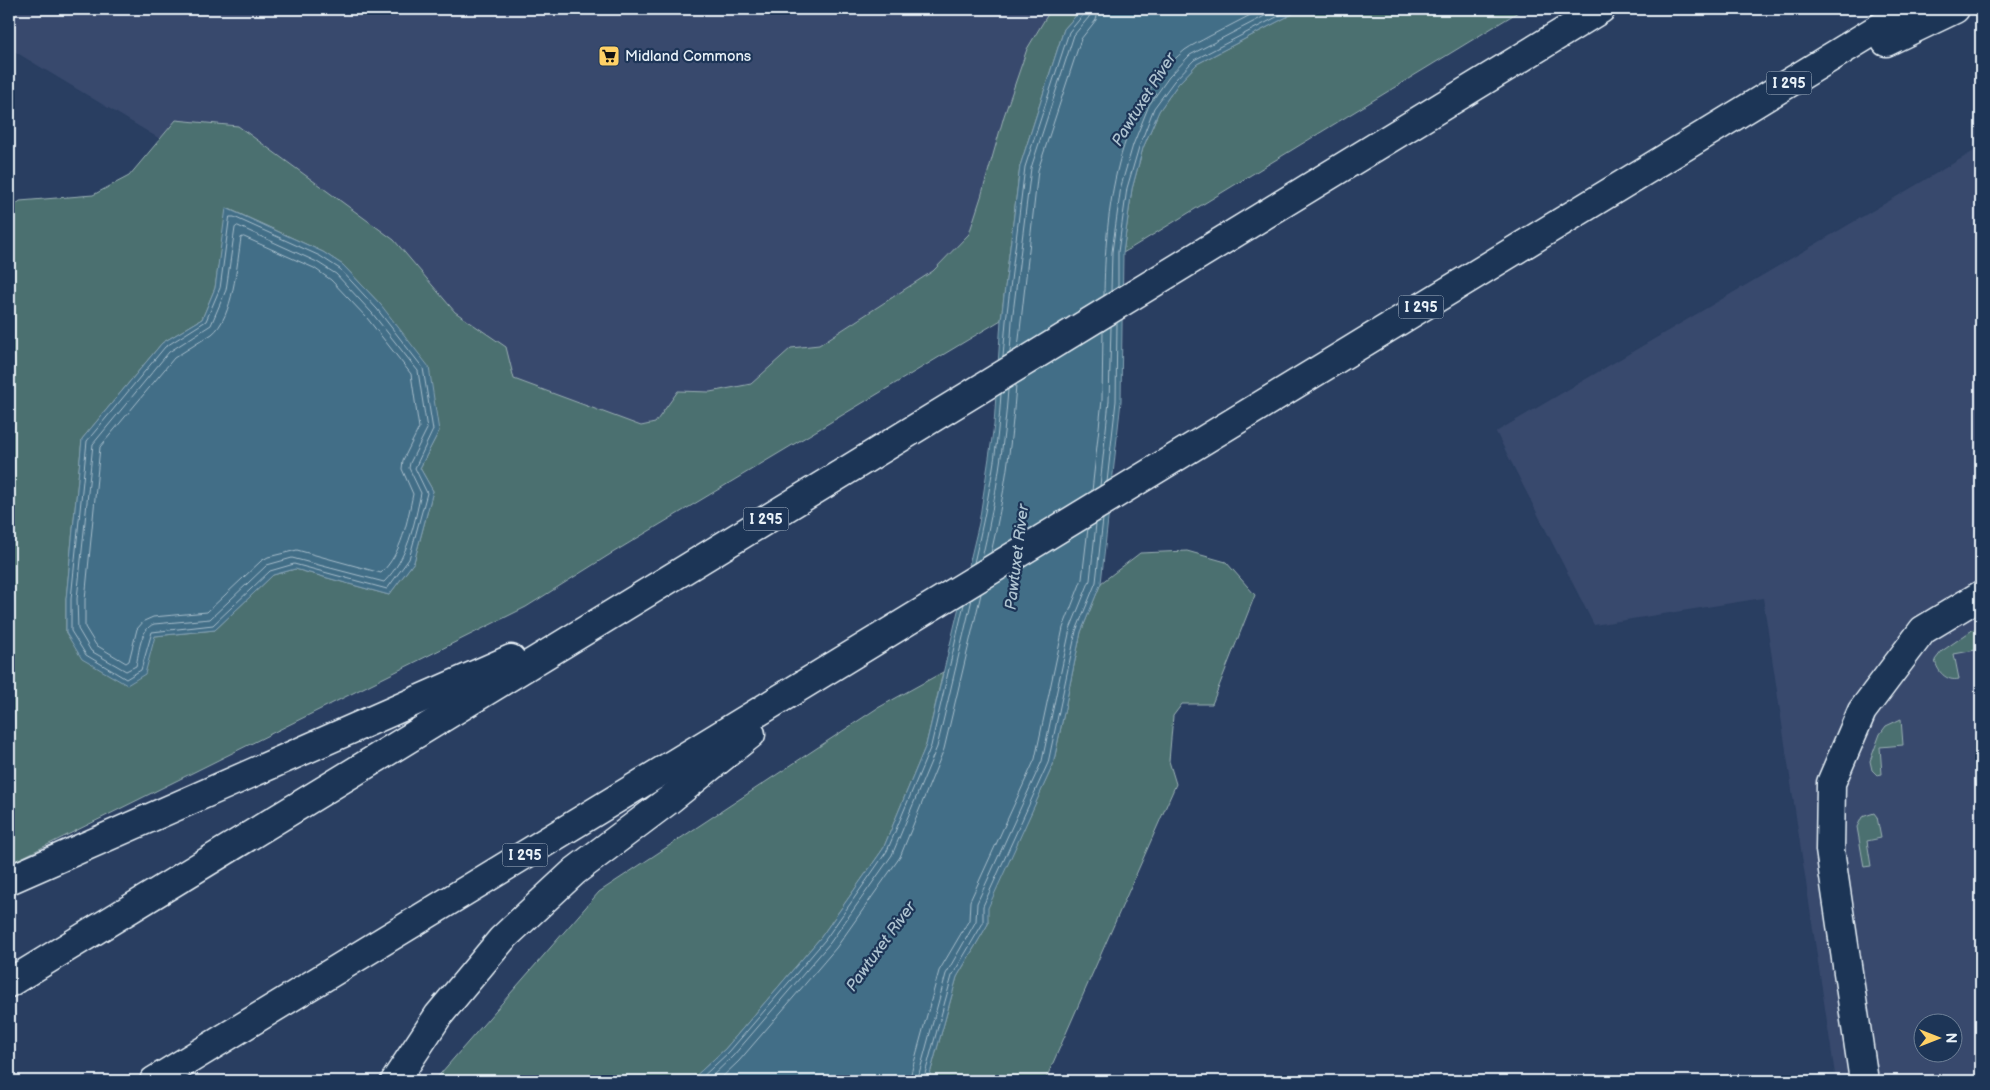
<svg xmlns="http://www.w3.org/2000/svg" width="1990" height="1090" font-family="'Balsamiq Sans',sans-serif">
	<style>
		.built { fill: #38496d; fill-rule: evenodd }
		.green { fill: #4b6f70; stroke: #9ab0b4; fill-rule: evenodd }
		.water { fill: #426e87; stroke: #84a2b4 }
		.lines { fill: none; stroke-linecap: round; stroke-linejoin: round }
		.shore { stroke: #a6bdcb; stroke-width: 1 }
		.minor-casing { stroke: #e8f1f8; stroke-width: 31 }
		.highway-casing { stroke: #e8f1f8; stroke-width: 31 }
		.minor { stroke: #1d3557; stroke-width: 28 }
		.highway { stroke: #1d3557; stroke-width: 28 }
		.labels { text-anchor: middle; stroke-width: 4.5; stroke-linejoin: round; paint-order: stroke }
		.shield { fill: #1d3557; stroke: #abb9c8; stroke-width: 1 }
		.shield-label { font-size: 14px; font-weight: bold; fill: #e8f1f8 }
		.poi-label { font-size: 15px; fill: #e8f1f8; stroke: #1d3557; text-anchor: start }
		.water-label { font-size: 16px; font-style: italic; fill: #aec3d0; stroke: #1d3557 }
	</style>
	<rect width="100%" height="100%" fill="#293e61"/>
	<filter id="ink" filterUnits="userSpaceOnUse"><feTurbulence type="fractalNoise" baseFrequency=".02" numOctaves="2"/><feDisplacementMap in="SourceGraphic" scale="10" xChannelSelector="R" yChannelSelector="G"/><feConvolveMatrix kernelMatrix="1 2 1 2 8 2 1 2 1" color-interpolation-filters="sRGB"/></filter>
	<g filter="url(#ink)">
		<g class="built">
			<path d="M 9,9 L 1088,9 L 1001,253 L 657,466 L 532,426 L 316,233 L 9,48 Z"/>
			<path d="M 1981,147 L 1981,1081 L 1836,1081 L 1763,598 L 1594,625 L 1496,432 ZM 1922,1022 L 1952,1022 L 1952,1052 L 1922,1052 Z"/>
		</g>
		<g class="green">
			<path d="M 1051,9 L 1082,9 L 1064,29 L 1020,166 L 1001,320 L 609,555 L 526,607 L 9,864 L 9,210 L 20,201 L 93,195 L 129,176 L 176,120 L 238,126 L 394,240 L 455,312 L 506,347 L 514,379 L 641,426 L 655,423 L 678,391 L 710,392 L 751,384 L 791,348 L 819,345 L 933,271 L 969,234 L 981,197 L 1004,116 L 1027,49 ZM 227,208 L 323,252 L 343,265 L 381,305 L 439,431 L 420,468 L 433,491 L 414,562 L 389,595 L 295,569 L 273,575 L 215,630 L 155,636 L 66,633 L 66,599 L 82,439 L 162,343 L 202,319 L 215,288 Z"/>
			<path d="M 1302,9 L 1523,9 L 1123,253 L 1132,189 L 1143,148 L 1159,111 L 1178,84 L 1197,64 Z"/>
			<path d="M 1187,551 L 1226,562 L 1255,595 L 1212,704 L 1182,704 L 1173,716 L 1169,761 L 1176,784 L 1045,1081 L 928,1081 L 957,977 L 988,924 L 987,908 L 1053,765 L 1081,632 L 1101,583 L 1140,553 Z"/>
			<path d="M 1981,624 L 1981,649 L 1954,654 L 1959,679 C 1946,682 1937,671 1935,660 L 1942,651 Z"/>
			<path d="M 943,672 L 926,745 L 883,849 L 821,937 L 725,1049 L 690,1081 L 434,1081 L 599,892 L 876,709 Z"/>
			<path d="M 1901,719 L 1903,745 L 1880,747 L 1882,774 L 1877,775 L 1872,770 L 1870,761 L 1880,734 L 1886,726 Z"/>
			<path d="M 1874,813 L 1877,817 L 1881,838 L 1867,841 L 1871,866 L 1864,867 L 1857,827 L 1862,817 Z"/>
		</g>
		<g class="water">
			<path d="M 1082,9 L 1302,9 L 1197,64 L 1178,84 L 1159,111 L 1143,148 L 1132,189 L 1123,253 L 1121,401 L 1101,583 L 1081,632 L 1053,765 L 988,908 L 988,924 L 957,977 L 928,1081 L 690,1081 L 725,1049 L 821,937 L 883,849 L 926,745 L 979,523 L 994,425 L 1001,320 L 1020,166 L 1064,29 Z"/>
			<path d="M 226,208 L 323,252 L 343,265 L 381,305 L 429,367 L 439,431 L 420,468 L 433,491 L 414,562 L 389,595 L 295,569 L 273,575 L 215,630 L 155,636 L 145,674 L 127,685 L 82,659 L 66,633 L 66,599 L 82,439 L 162,343 L 202,319 L 215,288 Z"/>
		</g>
		<g class="lines">
			<g class="shore">
				<path d="M 230,217 L 234,217 L 320,256 L 340,269 L 377,309 L 423,368 L 433,430 L 415,468 L 427,493 L 409,559 L 387,589 L 294,564 L 270,571 L 213,625 L 152,632 L 141,670 L 126,679 L 86,655 L 71,631 L 71,599 L 87,441 L 165,347 L 206,321 L 220,288 Z"/>
				<path d="M 238,226 L 317,262 L 336,274 L 372,313 L 418,371 L 427,429 L 410,463 L 409,468 L 421,493 C 414,525 408,558 384,582 L 292,558 L 267,565 L 210,619 L 154,624 C 140,629 139,653 136,666 L 126,671 L 91,651 L 78,629 L 77,599 L 93,444 L 169,352 L 211,325 L 226,290 L 235,228 Z"/>
				<path d="M 244,237 L 314,268 L 331,280 L 367,318 L 411,374 L 419,428 L 403,460 L 402,469 L 413,494 C 407,522 402,553 381,573 L 297,550 L 268,557 L 261,561 L 207,612 L 153,617 L 144,621 L 137,629 L 129,661 L 126,663 L 96,645 L 85,627 L 85,600 L 100,447 L 174,358 L 212,334 C 233,318 237,264 241,238 Z"/>
				<path d="M 1118,287 L 1118,252 L 1127,188 L 1139,147 L 1154,108 L 1174,81 L 1194,60 L 1292,9"/>
				<path d="M 1111,291 L 1112,252 L 1121,186 L 1133,145 L 1149,105 L 1169,77 L 1190,55 L 1278,9"/>
				<path d="M 1104,296 C 1105,213 1116,106 1185,50 C 1192,45 1201,41 1208,37 C 1226,28 1244,18 1262,9"/>
				<path d="M 1018,348 L 1038,170 L 1081,39 L 1096,20 L 1099,9"/>
				<path d="M 1010,353 L 1012,321 L 1031,168 L 1074,35 L 1089,17 L 1091,9"/>
				<path d="M 1003,357 L 1006,321 L 1025,167 L 1069,32 L 1084,14 L 1085,9"/>
				<path d="M 1107,482 L 1116,401 L 1117,323"/>
				<path d="M 1100,486 L 1109,401 L 1111,327"/>
				<path d="M 1092,491 L 1102,400 L 1103,331"/>
				<path d="M 991,553 C 1004,498 1012,441 1016,385"/>
				<path d="M 982,558 C 995,503 1004,446 1008,390"/>
				<path d="M 974,563 C 987,507 998,450 1001,394"/>
				<path d="M 698,1081 L 729,1052 L 825,940 L 887,851 L 931,746 L 964,604"/>
				<path d="M 707,1081 L 733,1056 L 830,943 L 892,855 L 937,747 L 972,599"/>
				<path d="M 718,1081 L 739,1061 L 836,948 L 900,857 L 944,749 L 981,594"/>
				<path d="M 909,1081 L 939,971 L 969,920 L 970,901 L 1035,759 L 1063,628 L 1082,579 L 1088,528"/>
				<path d="M 917,1081 L 946,974 L 976,921 L 977,903 L 1042,761 L 1070,629 L 1090,580 L 1096,524"/>
				<path d="M 923,1081 L 952,976 L 983,923 L 983,906 L 1048,763 L 1076,631 L 1096,582 L 1103,519"/>
			</g>
			<g class="minor-casing">
				<path id="minor" d="M 1864,1081 L 1830,850 L 1831,783 L 1862,711 L 1923,630 L 1981,595"/>
			</g>
			<g class="highway-casing">
				<g id="highway">
					<path d="M 1886,42 L 1955,9"/>
					<path d="M 9,880 L 511,659"/>
					<path d="M 9,983 L 1601,9"/>
					<path d="M 154,1081 L 1910,9"/>
					<path d="M 395,1081 L 438,1016 L 502,939 L 575,871 L 669,800 L 751,734"/>
				</g>
			</g>
			<use href="#minor" class="minor"/>
			<use href="#highway" class="highway"/>
		</g>
	</g>
	<defs>
		<g id="supermarket-square" transform="scale(1.125)"><rect x="-9" y="-9" width="18" height="18" rx="4" fill="#ffd166" stroke="#1d3557"/><path d="M-6-5.5h2.5l.6 2H6L4.5 2H-2.5L-4.4-4H-6ZM-1.5 3.2a1.3 1.3 0 1 0 .1 0ZM3 3.2a1.3 1.3 0 1 0 .1 0Z" fill="#111"/></g>
	</defs>
	<g fill-rule="evenodd">
		<use href="#supermarket-square" x="609" y="56"/>
	</g>
	<g class="labels">
		<g class="shield">
			<rect x="1766.5" y="71.5" width="45" height="23" rx="4"/>
			<rect x="1398.5" y="295.5" width="45" height="23" rx="4"/>
			<rect x="743.5" y="507.5" width="45" height="23" rx="4"/>
			<rect x="502.5" y="843.5" width="45" height="23" rx="4"/>
		</g>
		<g class="shield-label">
			<text x="1789" y="88">I 295</text>
			<text x="1421" y="312">I 295</text>
			<text x="766" y="524">I 295</text>
			<text x="525" y="860">I 295</text>
		</g>
		<g class="poi-label">
			<text x="625" y="61">Midland Commons</text>
		</g>
		<g class="water-label">
			<text transform="translate(1143 99) rotate(-58)" y="6">Pawtuxet River</text>
			<text transform="translate(1016 557) rotate(-83)" y="6">Pawtuxet River</text>
			<text transform="translate(880 946) rotate(-54)" y="6">Pawtuxet River</text>
		</g>
	</g>
	<rect width="1990" height="1090" fill="none" stroke="#1d3557" stroke-width="30"/>
	<rect x="15" y="15" width="1960" height="1060" fill="none" stroke="#e8f1f8" stroke-width="2" filter="url(#ink)"/>
	<g transform="translate(1938 1038) rotate(90)"><circle r="24" fill="#1d3557" stroke="#6e8097"/>
	<path d="M0-4L9 19L0 12L-9 19Z" fill="#ffd166"/>
	<text y="-8" font-size="14" font-weight="bold" text-anchor="middle" fill="#e8f1f8">N</text>
	</g>
</svg>
